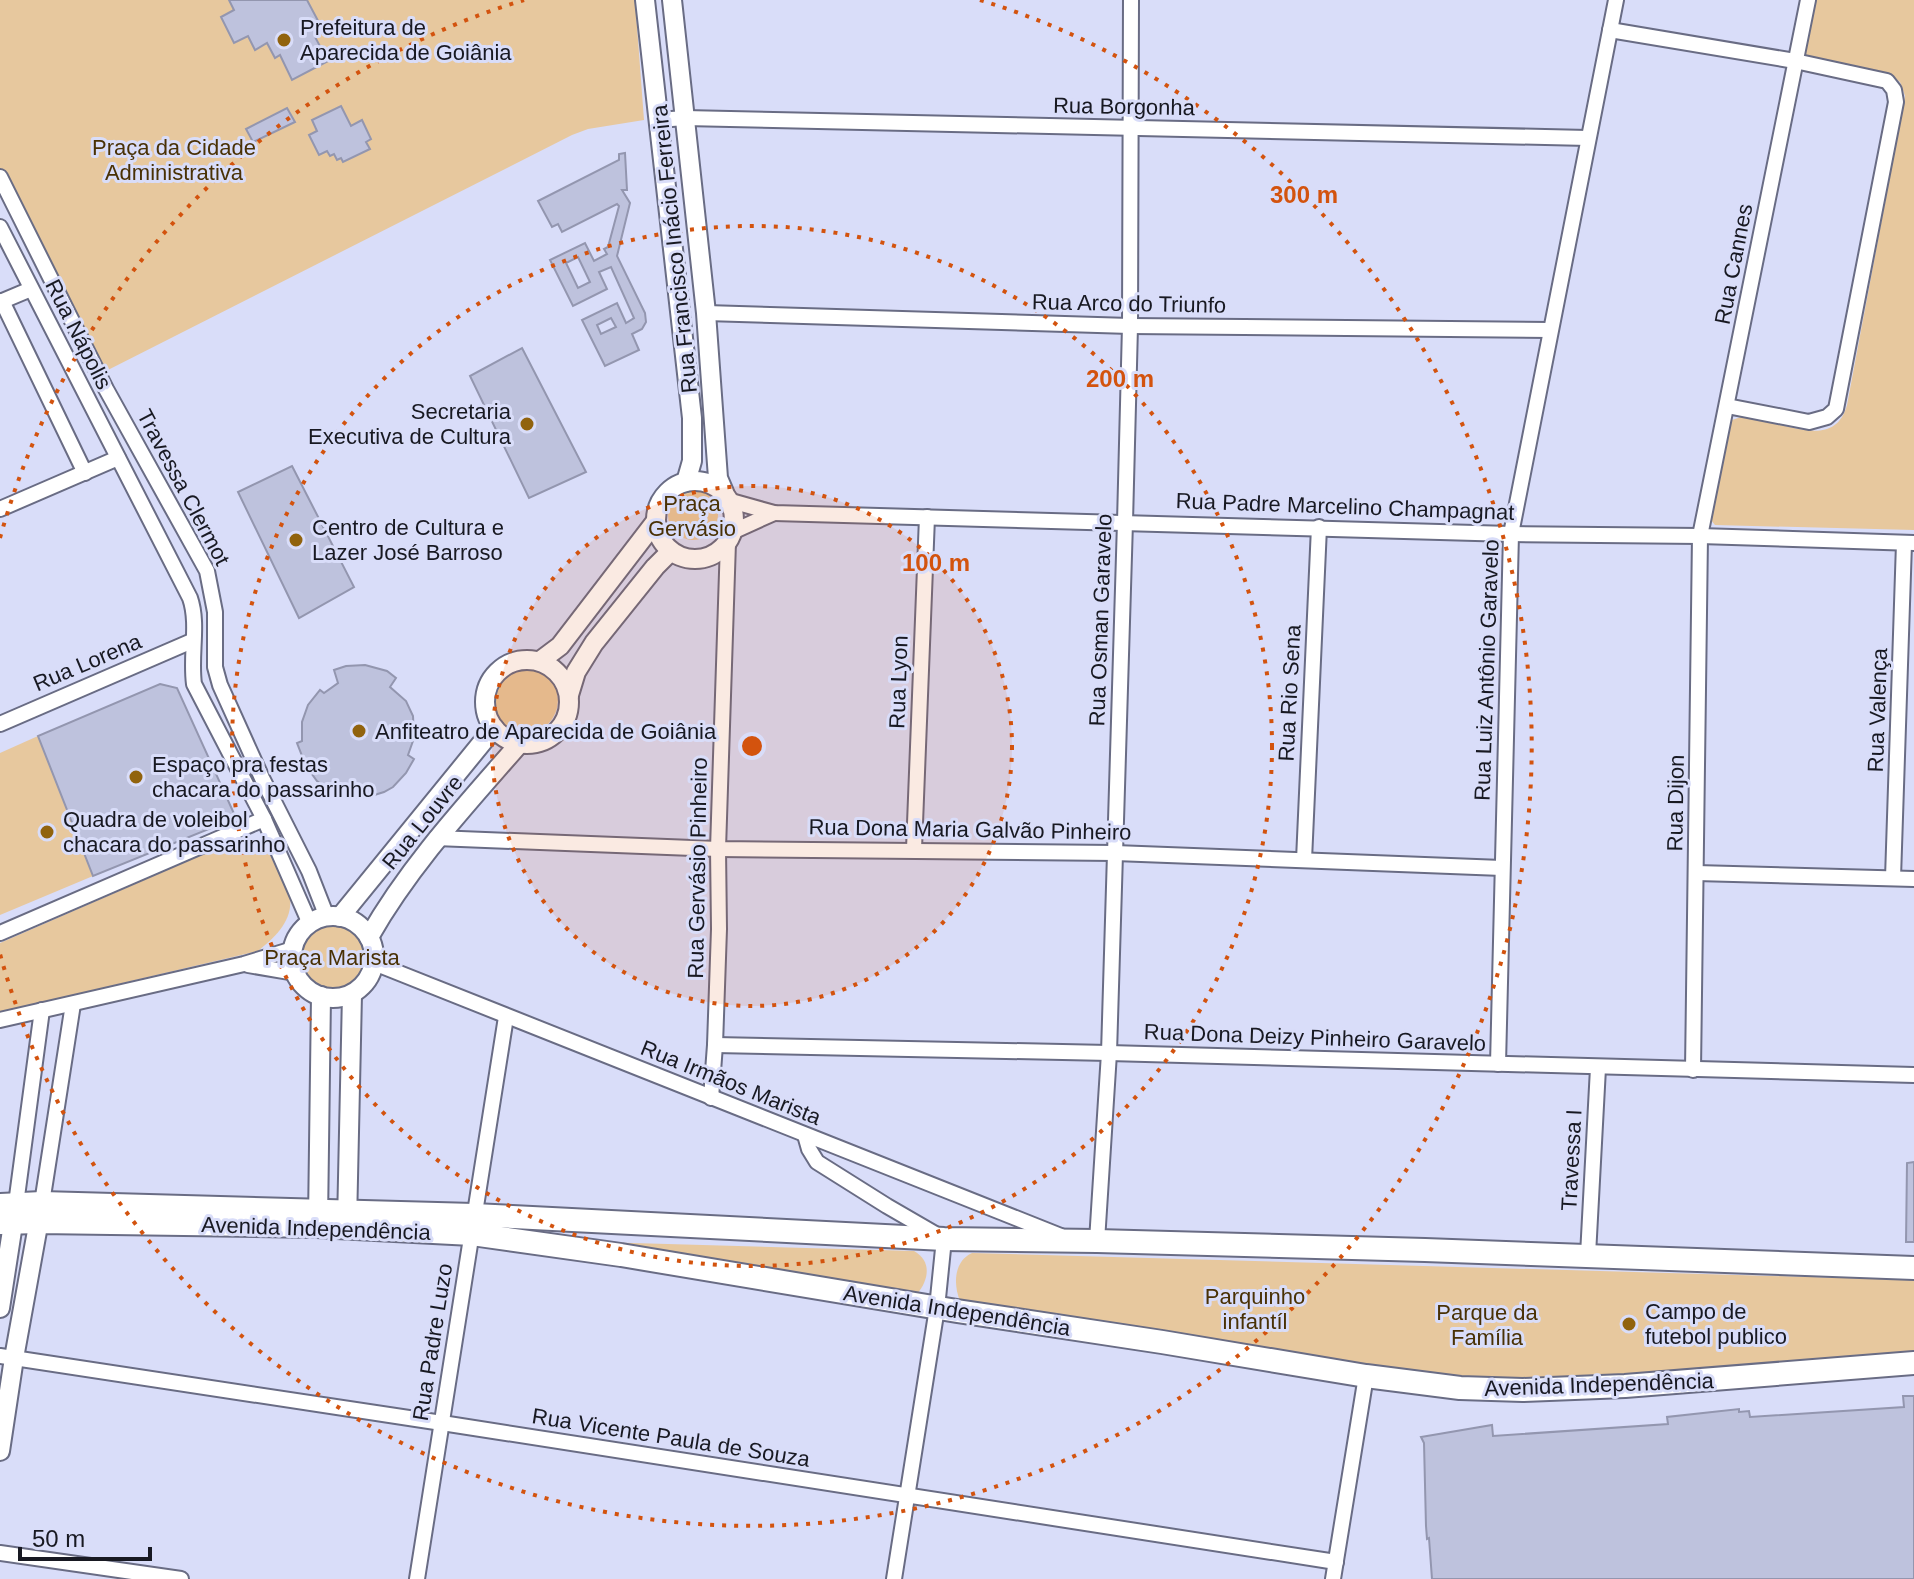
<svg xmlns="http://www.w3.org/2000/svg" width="1914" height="1579" font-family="Helvetica,sans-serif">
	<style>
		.green { fill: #e7c89e }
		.building { fill: #bec2dd; stroke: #9396af; stroke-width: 2; fill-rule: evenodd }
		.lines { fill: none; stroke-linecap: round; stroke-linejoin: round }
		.minor-casing { stroke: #696c84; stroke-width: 18 }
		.tertiary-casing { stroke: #696c84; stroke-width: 22 }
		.primary-casing { stroke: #696c84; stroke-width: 26 }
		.minor { stroke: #fff; stroke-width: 14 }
		.tertiary { stroke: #fff; stroke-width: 18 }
		.primary { stroke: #fff; stroke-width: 22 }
		.ring { fill: none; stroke: #d3530e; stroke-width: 4; stroke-dasharray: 4 8 }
		.poi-dot { fill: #91630e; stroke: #d9ddf9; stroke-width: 3 }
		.labels { text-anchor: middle; stroke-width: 6; stroke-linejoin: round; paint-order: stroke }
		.poi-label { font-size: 22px; fill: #181922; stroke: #d9ddf9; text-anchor: start }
		.street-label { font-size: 22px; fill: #181922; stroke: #d9ddf9 }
		.park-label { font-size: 22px; fill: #493105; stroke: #d9ddf9 }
		.centre { fill: #d3530e; stroke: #d9ddf9; stroke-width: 4 }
		.ring-label { font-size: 24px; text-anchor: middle; font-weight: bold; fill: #d3530e; stroke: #d9ddf9; stroke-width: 6; stroke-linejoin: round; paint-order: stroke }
	</style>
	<rect width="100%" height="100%" fill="#d9ddf9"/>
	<g class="green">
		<path d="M 0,0 L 635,0 L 644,120 L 588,129 L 572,135 L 100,374 L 0,177 Z"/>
		<path d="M 1811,0 L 1914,0 L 1914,530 L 1715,525 L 1711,520 L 1729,424 L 1732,420 L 1741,417 C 1756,420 1770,423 1785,426 C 1811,432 1838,438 1847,405 L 1905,96 L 1900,82 L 1891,75 L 1809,58 L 1803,53 Z"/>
		<circle cx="693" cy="515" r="25"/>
		<circle cx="524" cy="700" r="34"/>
		<path d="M 38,736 L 93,876 L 0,915 L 0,753 Z"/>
		<path d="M 246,838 L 260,841 L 266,846 L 290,897 C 293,921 275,937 258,951 L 0,1012 L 0,943 L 238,839 Z"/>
		<circle cx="332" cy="957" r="34"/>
		<path d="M 597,1242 L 914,1251 C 932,1261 929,1280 917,1294 Z"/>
		<path d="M 972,1253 L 1914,1280 L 1914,1357 L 1577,1381 L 1442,1380 L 960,1301 C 953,1284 954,1261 972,1253 Z"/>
	</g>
	<g class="building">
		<path d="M 229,0 L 307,0 L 324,32 L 315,37 L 328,61 L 292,80 L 280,55 L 275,58 L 267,43 L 255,50 L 248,36 L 234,43 L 221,17 L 234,10 Z"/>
		<path d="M 341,106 L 351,126 L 362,120 L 371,139 L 366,142 L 370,149 L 343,162 L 341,158 L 337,160 L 334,154 L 330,156 L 327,151 L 319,155 L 309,135 L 317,131 L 312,120 Z"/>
		<path d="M 287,108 L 295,122 L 253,142 L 246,129 Z"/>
		<path d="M 625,153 L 627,190 L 622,190 L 630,203 L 617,256 L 645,313 L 646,322 L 642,329 L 632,334 L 639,350 L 605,366 L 582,320 L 617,303 L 626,323 L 634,318 L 611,267 L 599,272 L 607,289 L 573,306 L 550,260 L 585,243 L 594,261 L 607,254 L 604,249 L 608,247 L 619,206 L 617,204 L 562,232 L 558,224 L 552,227 L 538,201 L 619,160 L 619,154 ZM 578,257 L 590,282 L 578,288 L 566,263 ZM 611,318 L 616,327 L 601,334 L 597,325 Z"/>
		<path d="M 522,348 L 586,472 L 529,498 L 470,376 Z"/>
		<path d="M 292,466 L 354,587 L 299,618 L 238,492 Z"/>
		<path d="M 365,665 L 387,671 L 396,678 L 390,687 L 406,701 L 413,716 L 414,738 L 408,755 L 414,759 L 406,773 L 393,787 L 384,792 L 368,797 L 348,798 L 333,793 L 317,781 L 306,766 L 297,743 L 302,741 L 302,722 L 308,705 L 320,690 L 324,693 L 338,683 L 334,670 L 346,666 Z"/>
		<path d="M 160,684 L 177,688 L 236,818 L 93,876 L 38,736 Z"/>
		<path d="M 1914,1162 L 1914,1242 L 1906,1242 L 1907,1163 Z"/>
		<path d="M 1903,1396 L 1914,1396 L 1914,1579 L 1432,1579 L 1429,1538 L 1427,1539 L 1426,1526 L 1424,1443 L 1421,1437 L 1492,1425 L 1493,1436 L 1668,1424 L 1667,1417 L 1739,1409 L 1739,1412 L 1749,1411 L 1750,1417 L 1904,1407 Z"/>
	</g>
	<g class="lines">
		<g class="minor-casing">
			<g id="minor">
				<path d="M 1610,30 L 1795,61 L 1887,81 L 1894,90 L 1896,102 L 1836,409 L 1827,417 L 1809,422 L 1727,406"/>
				<path d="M 658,120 L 685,118 L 1588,138"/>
				<path d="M 0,177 L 106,389 L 207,571 L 215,612 L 215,667 L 220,685 L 262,778 L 309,871 L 327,917"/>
				<path d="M 0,227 L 190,598 C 199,624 190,655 194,684 L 264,819 L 310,924"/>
				<path d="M 2,301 L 85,473"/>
				<path d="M 0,302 L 31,289"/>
				<path d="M 706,313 L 1130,326 L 1550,330"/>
				<path d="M 731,501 L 774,513 L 1511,534 L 1700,536 L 1914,543"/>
				<path d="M 0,509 L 118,458"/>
				<path d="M 732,532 L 774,513"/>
				<path d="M 0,724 L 192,641"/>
				<path d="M 436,838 L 718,849 L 1115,853 L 1502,868"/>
				<path d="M 914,849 L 927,517"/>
				<path d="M 1304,860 L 1319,527"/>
				<path d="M 1696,873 L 1914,879"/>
				<path d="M 1893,878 L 1904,543"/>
				<path d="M 0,933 L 264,819"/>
				<path d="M 374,963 L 1061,1236"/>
				<path d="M 248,965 L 295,973"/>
				<path d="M 0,1020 L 244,964 L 293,949"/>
				<path d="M 715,1045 L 1109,1053 L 1914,1075"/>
				<path d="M 1498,1064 L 1511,534 L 1616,0"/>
				<path d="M 1693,1070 L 1700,536 L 1808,0"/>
				<path d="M 711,1098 L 715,1045 L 719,929 L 718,849 L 728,542"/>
				<path d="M 805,1135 L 809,1149 L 817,1162 L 887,1206 L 944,1239 L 937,1308 L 894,1579"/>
				<path d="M 42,1203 L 73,1004"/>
				<path d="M 16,1204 L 42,1010"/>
				<path d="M 1097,1241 L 1109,1053 L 1125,522 L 1130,326 L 1131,0"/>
				<path d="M 1588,1255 L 1598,1068"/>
				<path d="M 0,1356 L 442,1423 L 1336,1562"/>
				<path d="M 0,1553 L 181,1579"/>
				<path d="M 417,1579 L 506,1017"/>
				<path d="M 1333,1579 L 1366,1376"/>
			</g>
		</g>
		<g class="tertiary-casing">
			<g id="tertiary">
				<path d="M 645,0 L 692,418 L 692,461 L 686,482"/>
				<path d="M 672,0 L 706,313 L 718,478 L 724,492"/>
				<circle cx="695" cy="520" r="39"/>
				<circle cx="527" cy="702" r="42"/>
				<path d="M 540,661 L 560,646 L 656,521"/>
				<path d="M 569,695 L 576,672 L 594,643 L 655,567 L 671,551"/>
				<circle cx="333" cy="957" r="41"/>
				<path d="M 340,917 L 494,728"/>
				<path d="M 369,937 C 410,865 466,805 520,743"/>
				<path d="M 318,1221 L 321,996"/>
				<path d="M 347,1224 L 352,994"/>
				<path d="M 0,1308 L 15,1211"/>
				<path d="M 0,1451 L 14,1358 L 41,1209"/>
			</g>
		</g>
		<g class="primary-casing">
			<g id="primary">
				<path d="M 0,1205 L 42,1203 L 474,1215 L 944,1239 L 1097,1241 L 1425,1250 L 1914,1268"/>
				<path d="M 0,1223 L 39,1222 L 317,1226 L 472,1234 L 621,1255 L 957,1311 L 1162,1342 L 1366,1376 L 1460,1388 L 1523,1390 L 1625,1386 L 1914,1363"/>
			</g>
		</g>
		<use href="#minor" class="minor"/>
		<use href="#tertiary" class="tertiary"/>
		<use href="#primary" class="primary"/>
	</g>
	<circle cx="752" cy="746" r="260" fill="#d3530e" fill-opacity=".12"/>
	<g class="ring">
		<circle cx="752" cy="746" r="260"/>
		<circle cx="752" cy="746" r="520"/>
		<path d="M0 538A780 780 0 0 1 524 0M980 0A780 780 0 1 1 0 954"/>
	</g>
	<g class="poi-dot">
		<circle cx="284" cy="40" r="8"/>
		<circle cx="527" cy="424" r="8"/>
		<circle cx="296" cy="540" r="8"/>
		<circle cx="359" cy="731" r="8"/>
		<circle cx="136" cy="777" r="8"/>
		<circle cx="47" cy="832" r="8"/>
		<circle cx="1629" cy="1324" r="8"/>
	</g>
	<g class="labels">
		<g class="poi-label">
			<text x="300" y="35">Prefeitura de<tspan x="300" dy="25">Aparecida de Goiânia</tspan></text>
			<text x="511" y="419" text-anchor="end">Secretaria<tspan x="511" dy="25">Executiva de Cultura</tspan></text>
			<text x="312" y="535">Centro de Cultura e<tspan x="312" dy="25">Lazer José Barroso</tspan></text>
			<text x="375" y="739">Anfiteatro de Aparecida de Goiânia</text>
			<text x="152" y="772">Espaço pra festas<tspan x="152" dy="25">chacara do passarinho</tspan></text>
			<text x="63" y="827">Quadra de voleibol<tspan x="63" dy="25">chacara do passarinho</tspan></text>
			<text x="1645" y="1319">Campo de<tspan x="1645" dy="25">futebol publico</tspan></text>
		</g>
		<g class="street-label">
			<text transform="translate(1124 106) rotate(1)" y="8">Rua Borgonha</text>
			<text transform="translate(674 249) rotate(-96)" y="8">Rua Francisco Inácio Ferreira</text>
			<text transform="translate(1733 264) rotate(-79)" y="8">Rua Cannes</text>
			<text transform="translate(1129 303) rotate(1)" y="8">Rua Arco do Triunfo</text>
			<text transform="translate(79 334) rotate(63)" y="8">Rua Nápolis</text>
			<text transform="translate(184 487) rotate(62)" y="8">Travessa Clermot</text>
			<text transform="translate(1345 506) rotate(2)" y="8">Rua Padre Marcelino Champagnat</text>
			<text transform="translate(1100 620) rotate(-88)" y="8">Rua Osman Garavelo</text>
			<text transform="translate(87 662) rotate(-23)" y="8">Rua Lorena</text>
			<text transform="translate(1486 670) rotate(-88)" y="8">Rua Luiz Antônio Garavelo</text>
			<text transform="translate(898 682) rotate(-88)" y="8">Rua Lyon</text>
			<text transform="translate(1289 693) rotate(-87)" y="8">Rua Rio Sena</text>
			<text transform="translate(1877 710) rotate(-88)" y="8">Rua Valença</text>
			<text transform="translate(1675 803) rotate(-89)" y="8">Rua Dijon</text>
			<text transform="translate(422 822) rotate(-51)" y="8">Rua Louvre</text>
			<text transform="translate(970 829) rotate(1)" y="8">Rua Dona Maria Galvão Pinheiro</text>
			<text transform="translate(697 868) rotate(-89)" y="8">Rua Gervásio Pinheiro</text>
			<text transform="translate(1315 1037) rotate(2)" y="8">Rua Dona Deizy Pinheiro Garavelo</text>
			<text transform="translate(731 1082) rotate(22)" y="8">Rua Irmãos Marista</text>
			<text transform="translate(1571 1160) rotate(-87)" y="8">Travessa I</text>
			<text transform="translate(316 1228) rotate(2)" y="8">Avenida Independência</text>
			<text transform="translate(957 1310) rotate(9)" y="8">Avenida Independência</text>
			<text transform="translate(432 1342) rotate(-81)" y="8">Rua Padre Luzo</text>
			<text transform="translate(1599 1384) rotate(-2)" y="8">Avenida Independência</text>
			<text transform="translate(671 1437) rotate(9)" y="8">Rua Vicente Paula de Souza</text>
		</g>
		<g class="park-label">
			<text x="174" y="155">Praça da Cidade<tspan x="174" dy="25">Administrativa</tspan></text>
			<text x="692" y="511">Praça<tspan x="692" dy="25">Gervásio</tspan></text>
			<text x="332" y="965">Praça Marista</text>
			<text x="1255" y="1304">Parquinho<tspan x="1255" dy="25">infantíl</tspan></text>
			<text x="1487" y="1320">Parque da<tspan x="1487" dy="25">Família</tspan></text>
		</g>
	</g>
	<circle cx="752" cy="746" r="12" class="centre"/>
	<g class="ring-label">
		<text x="1304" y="203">300 m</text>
		<text x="1120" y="387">200 m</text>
		<text x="936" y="571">100 m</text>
	</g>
	<path d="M20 1547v12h130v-12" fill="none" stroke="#181922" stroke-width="4"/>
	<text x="32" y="1547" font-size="24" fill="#181922" stroke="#d9ddf9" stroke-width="6" paint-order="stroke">50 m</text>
</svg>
